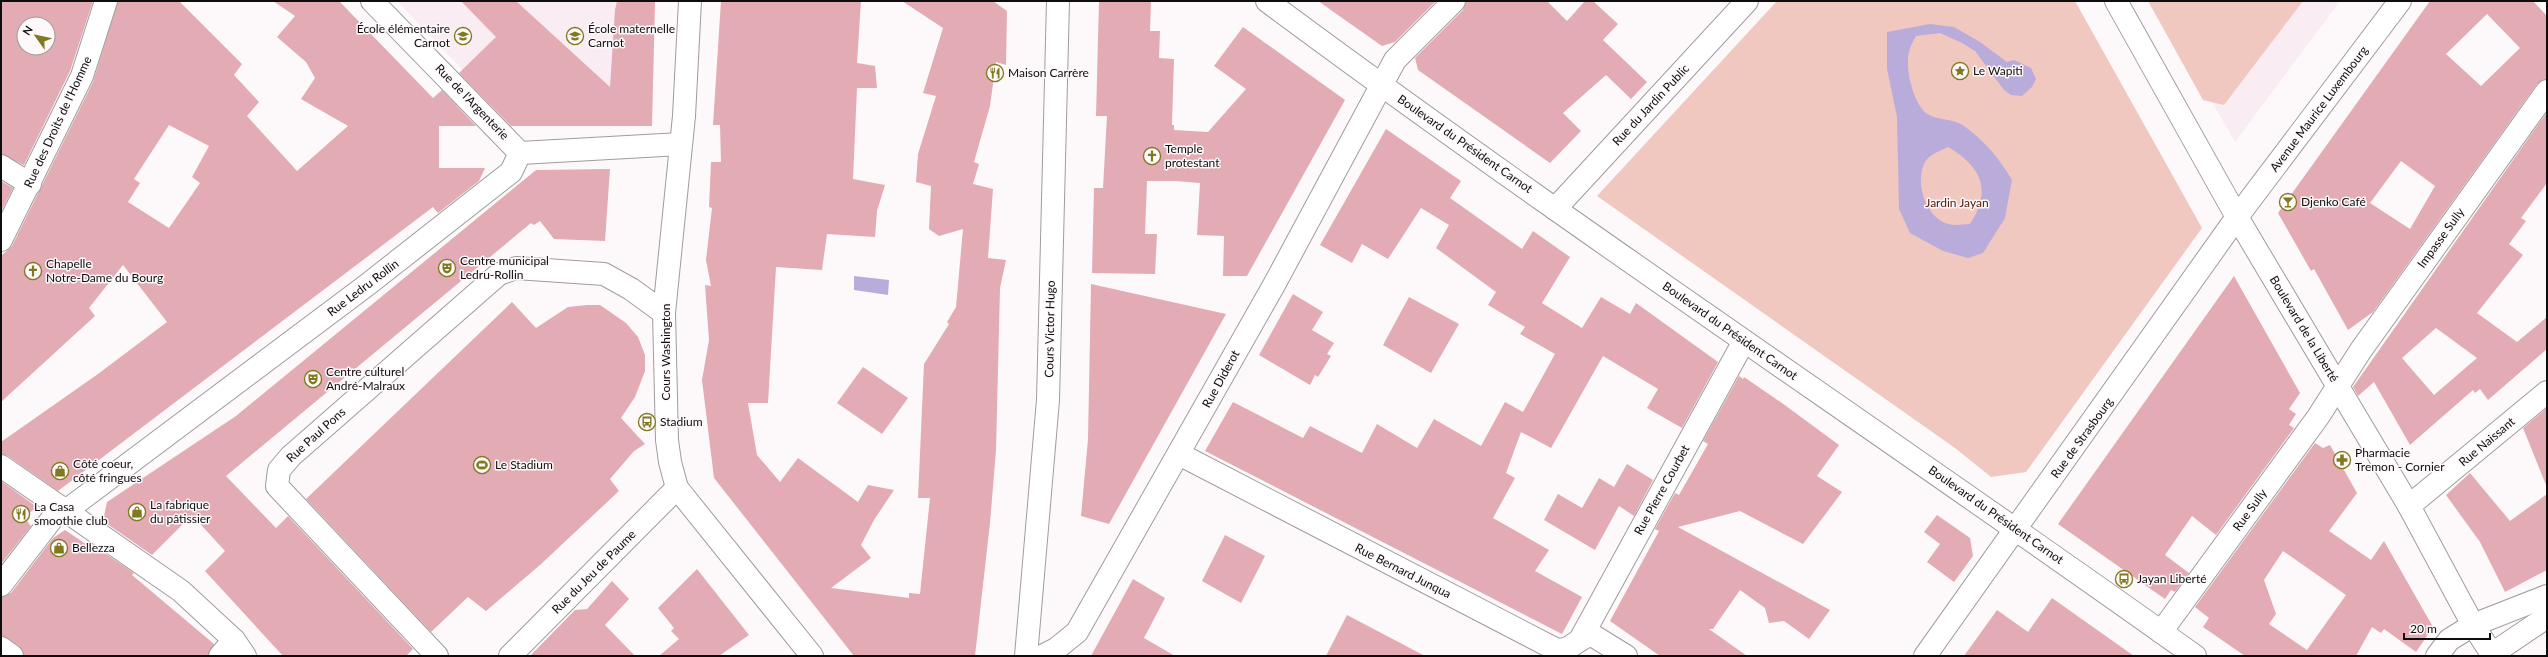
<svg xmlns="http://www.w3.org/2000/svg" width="2548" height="657" font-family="Lato,sans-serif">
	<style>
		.built { fill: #f9ecf2 }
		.green { fill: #f0c8bf }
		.water { fill: #baacda; fill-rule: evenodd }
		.building { fill: #e3abb3; fill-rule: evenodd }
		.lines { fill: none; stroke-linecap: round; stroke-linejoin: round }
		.street-casing { stroke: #a09c9e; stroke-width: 24 }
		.secondary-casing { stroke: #a09c9e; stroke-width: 24 }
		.primary-casing { stroke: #a09c9e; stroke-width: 24 }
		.street { stroke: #fff; stroke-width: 22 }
		.secondary { stroke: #fff; stroke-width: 22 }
		.primary { stroke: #fff; stroke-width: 22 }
		.labels { text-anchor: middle; stroke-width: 3; stroke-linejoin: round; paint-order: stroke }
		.poi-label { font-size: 12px; fill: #0e0d0d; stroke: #fdf9fb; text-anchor: start }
		.street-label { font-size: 12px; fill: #0e0d0d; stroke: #fdf9fb }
		.park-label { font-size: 12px; fill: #551609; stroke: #fdf9fb }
	</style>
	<rect width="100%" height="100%" fill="#fdf9fb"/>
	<g class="built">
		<path d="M 397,1 L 655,1 L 652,126 L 516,126 Z"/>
		<path d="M 2154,1 L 2340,1 L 2235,142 Z"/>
	</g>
	<g class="green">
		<path d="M 1777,1 L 2075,1 L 2202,228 L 2026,472 L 1991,477 L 1955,448 L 1597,196 Z"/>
		<path d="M 2148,1 L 2303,1 L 2224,105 L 2203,100 Z"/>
	</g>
	<g class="water">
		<path d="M 1930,24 L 1954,27 L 1980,42 L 2007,62 L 2014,60 L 2031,68 L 2036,79 L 2032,87 L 2022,96 L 2011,95 L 2004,90 L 1975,51 L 1962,43 L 1940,33 L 1916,36 C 1912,43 1908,51 1908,59 C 1907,75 1914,103 1926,113 C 1936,121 1954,118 1964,126 C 1985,141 1999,158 2012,180 L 2005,218 L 1983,253 L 1968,258 L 1943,251 L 1910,233 L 1899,209 L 1897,117 L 1887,69 L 1887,32 ZM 1948,147 C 1982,167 1992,190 1970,224 C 1964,224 1955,226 1949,224 C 1926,219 1914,182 1925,162 C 1930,154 1940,151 1948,147 Z"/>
		<path d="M 854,276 L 889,280 L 888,295 L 854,290 Z"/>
	</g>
	<g class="building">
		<path d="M 1,1 L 93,1 L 70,71 L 24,165 L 1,154 ZM 24,24 L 48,24 L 48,48 L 24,48 Z"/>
		<path d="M 118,1 L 179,1 L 242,64 L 234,75 L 259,102 L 247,116 L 297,171 L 348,126 L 301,99 L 315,78 L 306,62 L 277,37 L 295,16 L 273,1 L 339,1 L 433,98 L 442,90 L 476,126 L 439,126 L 439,168 L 485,168 L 479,181 L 438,213 L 433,207 L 58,491 L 8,456 L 1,454 L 1,442 L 98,374 L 167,322 L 123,265 L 89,308 L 95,316 L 1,402 L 1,256 L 12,246 L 93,82 ZM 169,125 L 209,146 L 192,177 L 200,183 L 169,228 L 128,202 L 140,183 L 134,179 Z"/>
		<path d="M 461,1 L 516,1 L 610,87 L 615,10 L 617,1 L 655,1 L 652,126 L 511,126 L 459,73 L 496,37 Z"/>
		<path d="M 721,1 L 861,1 L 857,63 L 875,66 L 877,88 L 857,88 L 853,179 L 885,185 L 877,211 L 875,237 L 827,234 L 822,270 L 776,267 L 768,403 L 748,403 L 757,455 L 780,482 L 798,458 L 858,502 L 868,485 L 894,490 L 874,520 L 861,545 L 871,558 L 831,588 L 909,598 L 909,593 L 920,594 L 930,498 L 918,498 L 924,364 L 949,324 L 947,322 L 956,307 L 963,229 L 939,236 L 929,229 L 931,186 L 916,182 L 918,154 L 936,96 L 923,93 L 943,28 L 902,1 L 993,1 L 1007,11 L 1006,65 L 996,62 L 990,106 L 974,162 L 979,164 L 973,184 L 993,189 L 988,258 L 1006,260 L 1000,288 L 996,450 L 990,523 L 975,656 L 854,656 L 714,478 L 702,380 L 709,340 L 705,285 L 711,286 L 706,260 L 712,208 L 709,207 L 711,162 L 721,162 L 720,125 L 713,125 Z"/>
		<path d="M 1099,1 L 1151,1 L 1150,31 L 1160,31 L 1159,58 L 1174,59 L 1172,125 L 1174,125 L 1174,130 L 1208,132 L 1246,89 L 1214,66 L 1243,27 L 1345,100 L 1247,276 L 1223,276 L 1224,236 L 1197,235 L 1200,183 L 1175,181 L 1147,181 L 1145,234 L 1157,234 L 1155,274 L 1092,273 L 1094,188 L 1103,188 L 1107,116 L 1096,116 Z"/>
		<path d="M 1318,1 L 1436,1 L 1395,42 L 1382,46 Z"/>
		<path d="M 1466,1 L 1547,1 L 1567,21 L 1585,1 L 1593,1 L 1618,24 L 1603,40 L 1647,82 L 1631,99 L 1606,75 L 1563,113 L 1581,131 L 1550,163 L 1418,70 L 1415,58 L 1463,10 Z"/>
		<path d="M 2430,1 L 2533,1 L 2547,16 L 2547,79 L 2537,84 L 2373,312 L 2348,330 L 2314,269 L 2311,271 L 2278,213 ZM 2487,14 L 2520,48 L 2481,86 L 2446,54 ZM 2401,161 L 2435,186 L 2410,229 L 2370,203 Z"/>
		<path d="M 2547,112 L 2547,183 L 2521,218 L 2526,221 L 2509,244 L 2523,255 L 2477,313 L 2517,342 L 2547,317 L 2547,349 L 2488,400 L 2480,389 L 2475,393 L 2473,390 L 2410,445 L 2374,382 L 2358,396 L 2353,387 ZM 2436,328 L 2477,358 L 2434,395 L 2402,358 Z"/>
		<path d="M 1386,129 L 1461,181 L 1450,198 L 1522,249 L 1533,231 L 1570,257 L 1542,303 L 1582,328 L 1601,297 L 1630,314 L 1636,303 L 1718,362 L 1682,428 L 1647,408 L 1658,389 L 1603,356 L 1551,448 L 1521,432 L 1506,473 L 1515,478 L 1493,518 L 1549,550 L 1535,571 L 1582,597 L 1562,634 L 1205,451 L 1233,402 L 1303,438 L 1310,426 L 1362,453 L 1377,424 L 1417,448 L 1434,419 L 1481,446 L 1505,402 L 1523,412 L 1555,354 L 1520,334 L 1525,327 L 1488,305 L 1496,292 L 1436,248 L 1449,225 L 1421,208 L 1388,259 L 1362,244 L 1352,263 L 1320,245 Z"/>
		<path d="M 610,169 L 605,241 L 554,239 L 540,221 L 534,225 L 531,223 L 226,476 L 276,528 L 288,516 L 413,649 L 406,656 L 283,656 L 205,571 L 225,551 L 192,515 L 152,555 L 103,521 L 107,502 L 236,416 L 536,170 Z"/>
		<path d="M 1,181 L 13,188 L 1,212 Z"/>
		<path d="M 2234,276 L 2300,393 L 2289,409 L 2296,414 L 2289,425 L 2294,428 L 2216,535 L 2192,516 L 2165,555 L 2189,573 L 2175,592 L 2171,590 L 2165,599 L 2058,524 Z"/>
		<path d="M 1091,284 L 1226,314 L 1109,524 L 1081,516 L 1088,439 Z"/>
		<path d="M 1293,294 L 1323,312 L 1312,330 L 1334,343 L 1327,354 L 1331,356 L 1318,377 L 1315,375 L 1310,385 L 1259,355 Z"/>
		<path d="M 1409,297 L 1459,324 L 1431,373 L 1383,345 Z"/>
		<path d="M 512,302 L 536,328 L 568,307 L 587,305 L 600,305 L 626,323 L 638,337 L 645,355 L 645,371 L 635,397 L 621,418 L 645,444 L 634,451 L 610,479 L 619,491 L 540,565 L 486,611 L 468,597 L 431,632 L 306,499 Z"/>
		<path d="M 863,367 L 908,398 L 882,434 L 837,403 Z"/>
		<path d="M 1739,376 L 1743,379 L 1744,377 L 1782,403 L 1839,445 L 1817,476 L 1842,492 L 1803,544 L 1740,511 L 1678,527 L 1830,610 L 1809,639 L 1784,621 L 1769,623 L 1765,608 L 1740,590 L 1713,629 L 1709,629 L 1747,656 L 1660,656 L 1610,621 L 1659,531 L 1655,529 L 1675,493 L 1679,495 L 1708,444 L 1703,441 Z"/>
		<path d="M 2547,408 L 2547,484 L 2546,485 L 2523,428 Z"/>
		<path d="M 2315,443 L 2323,448 L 2330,445 L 2357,493 L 2329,531 L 2371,560 L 2384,541 L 2433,627 L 2416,652 L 2384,629 L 2381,633 L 2372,627 L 2356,656 L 2245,656 L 2203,627 L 2209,618 L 2195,607 ZM 2283,551 L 2346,595 L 2307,650 L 2269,624 L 2276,614 L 2264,580 Z"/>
		<path d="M 1627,464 L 1653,480 L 1634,516 L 1619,506 L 1595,550 L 1544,520 L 1558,494 L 1582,508 L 1599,478 L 1614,487 Z"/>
		<path d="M 2470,473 L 2510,521 L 2547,494 L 2547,570 L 2505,592 L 2480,542 L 2446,495 Z"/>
		<path d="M 1,481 L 37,507 L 24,517 L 31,526 L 1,564 Z"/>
		<path d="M 1937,515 L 1970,538 L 1973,556 L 1954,582 L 1927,562 L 1940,544 L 1924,532 Z"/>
		<path d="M 65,530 L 96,551 L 97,548 L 134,573 L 132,575 L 214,644 L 208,656 L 24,656 L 19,646 L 1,636 L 1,597 L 11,593 L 53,538 Z"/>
		<path d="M 1225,535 L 1265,556 L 1241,603 L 1202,581 Z"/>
		<path d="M 697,569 L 749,635 L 719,656 L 659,656 L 679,639 L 671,631 L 674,628 L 658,608 Z"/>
		<path d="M 1133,579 L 1165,598 L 1144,638 L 1175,656 L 1091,656 Z"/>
		<path d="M 612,581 L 629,599 L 605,625 L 635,656 L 530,656 L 575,610 L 587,609 Z"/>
		<path d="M 2052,598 L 2134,656 L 1964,656 L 1997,610 L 2028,632 Z"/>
		<path d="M 1347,615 L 1425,656 L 1326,656 Z"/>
	</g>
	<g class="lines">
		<g class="street-casing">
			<g id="street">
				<path d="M 372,1 L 520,153"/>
				<path d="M 690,1 L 684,116 L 664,313 L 667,440 L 670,462 L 677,488 L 812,656"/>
				<path d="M 520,153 L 681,144"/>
				<path d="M 1,166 L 30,184"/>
				<path d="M 1555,209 L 1747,1"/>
				<path d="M 1,240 L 82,76 L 106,1"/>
				<path d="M 1179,454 L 1555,649 C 1571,653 1577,637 1592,635 L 1626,656"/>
				<path d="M 1,466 L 181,591 L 234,640 L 245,656"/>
				<path d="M 2409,506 L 2547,392"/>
				<path d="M 67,510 L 367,285 L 511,172 L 520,153"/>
				<path d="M 1,585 L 61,507"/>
				<path d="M 2161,632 L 2318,417 L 2361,350 L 2547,91"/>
				<path d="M 1581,638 L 1744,341"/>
				<path d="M 1,648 L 12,656"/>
				<path d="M 220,656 L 234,640"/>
				<path d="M 437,656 L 277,486 L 279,470 L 291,456 L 499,274 L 516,268 L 604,274 L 631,289 L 664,313"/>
				<path d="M 510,656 L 677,488"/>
				<path d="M 1026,656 L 1048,400 L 1058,1"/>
				<path d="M 1042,656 L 1056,649 L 1077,632 L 1274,285 L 1395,60 L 1454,1"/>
				<path d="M 2437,656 L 2449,640 L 2473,625"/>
			</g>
		</g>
		<g class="secondary-casing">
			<g id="secondary">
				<path d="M 1267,1 C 1571,227 1887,436 2195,656"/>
				<path d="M 2473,625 L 2547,596"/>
				<path d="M 2492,654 L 2547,617"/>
				<path d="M 1925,656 L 2237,217 L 2400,1"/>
			</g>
		</g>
		<g class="primary-casing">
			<path id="primary" d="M 2116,1 L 2237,217 L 2409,506 L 2473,625 L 2493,656"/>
		</g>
		<use href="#street" class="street"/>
		<use href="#secondary" class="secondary"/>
		<use href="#primary" class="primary"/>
	</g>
	<defs>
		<g id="school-ring" transform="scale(0.9)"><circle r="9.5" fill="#fdf9fb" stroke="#81791f" stroke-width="1.5"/><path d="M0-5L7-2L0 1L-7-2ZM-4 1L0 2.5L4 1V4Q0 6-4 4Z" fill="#81791f"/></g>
		<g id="sight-ring" transform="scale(0.9)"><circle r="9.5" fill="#fdf9fb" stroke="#81791f" stroke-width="1.5"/><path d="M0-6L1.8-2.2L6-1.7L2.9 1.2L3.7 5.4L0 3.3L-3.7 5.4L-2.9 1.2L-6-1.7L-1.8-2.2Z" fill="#81791f"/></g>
		<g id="restaurant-ring" transform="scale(0.9)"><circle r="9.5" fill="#fdf9fb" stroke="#81791f" stroke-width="1.5"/><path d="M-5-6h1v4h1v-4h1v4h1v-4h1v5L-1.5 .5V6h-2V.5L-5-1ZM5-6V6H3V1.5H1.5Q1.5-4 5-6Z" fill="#81791f"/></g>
		<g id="church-ring" transform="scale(0.9)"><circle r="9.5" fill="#fdf9fb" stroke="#81791f" stroke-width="1.5"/><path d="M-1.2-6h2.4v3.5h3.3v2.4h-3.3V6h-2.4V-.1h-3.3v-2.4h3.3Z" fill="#81791f"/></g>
		<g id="bar-ring" transform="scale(0.9)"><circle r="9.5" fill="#fdf9fb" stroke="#81791f" stroke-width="1.5"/><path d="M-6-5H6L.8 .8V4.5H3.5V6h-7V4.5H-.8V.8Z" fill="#81791f"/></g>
		<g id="theatre-ring" transform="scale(0.9)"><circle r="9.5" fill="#fdf9fb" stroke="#81791f" stroke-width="1.5"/><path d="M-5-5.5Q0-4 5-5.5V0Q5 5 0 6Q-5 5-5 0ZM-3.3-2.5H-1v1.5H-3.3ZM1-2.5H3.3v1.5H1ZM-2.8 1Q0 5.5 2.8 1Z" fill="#81791f"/></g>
		<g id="bus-ring" transform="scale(0.9)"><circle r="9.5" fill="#fdf9fb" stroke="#81791f" stroke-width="1.5"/><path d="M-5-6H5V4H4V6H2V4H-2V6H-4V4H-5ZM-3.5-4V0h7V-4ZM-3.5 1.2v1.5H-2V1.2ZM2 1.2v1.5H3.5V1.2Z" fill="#81791f"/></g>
		<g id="pharmacy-ring" transform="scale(0.9)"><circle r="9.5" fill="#fdf9fb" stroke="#81791f" stroke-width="1.5"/><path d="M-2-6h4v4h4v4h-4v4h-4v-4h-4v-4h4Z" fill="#81791f"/></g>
		<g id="stadium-ring" transform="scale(0.9)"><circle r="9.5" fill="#fdf9fb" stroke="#81791f" stroke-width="1.5"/><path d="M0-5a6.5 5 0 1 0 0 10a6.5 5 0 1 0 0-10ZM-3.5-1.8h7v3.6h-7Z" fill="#81791f"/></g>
		<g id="shop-ring" transform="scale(0.9)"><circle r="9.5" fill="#fdf9fb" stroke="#81791f" stroke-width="1.5"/><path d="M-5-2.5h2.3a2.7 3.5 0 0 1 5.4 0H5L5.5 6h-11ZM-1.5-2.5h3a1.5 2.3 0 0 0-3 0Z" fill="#81791f"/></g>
	</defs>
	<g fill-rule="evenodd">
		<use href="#school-ring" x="463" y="36"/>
		<use href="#school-ring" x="575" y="36"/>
		<use href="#sight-ring" x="1960" y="71"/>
		<use href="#restaurant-ring" x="995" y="73"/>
		<use href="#church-ring" x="1152" y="156"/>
		<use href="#bar-ring" x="2288" y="202"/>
		<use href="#theatre-ring" x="447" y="268"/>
		<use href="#church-ring" x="33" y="271"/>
		<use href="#theatre-ring" x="313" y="379"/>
		<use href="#bus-ring" x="647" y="422"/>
		<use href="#pharmacy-ring" x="2342" y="460"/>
		<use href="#stadium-ring" x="482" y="465"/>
		<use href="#shop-ring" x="60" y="471"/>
		<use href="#shop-ring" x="137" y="512"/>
		<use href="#restaurant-ring" x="21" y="514"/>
		<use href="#shop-ring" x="59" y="548"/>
		<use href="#bus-ring" x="2124" y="579"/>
	</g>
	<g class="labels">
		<g class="poi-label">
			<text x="450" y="33" text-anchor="end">École élémentaire<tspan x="450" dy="14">Carnot</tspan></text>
			<text x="588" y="33">École maternelle<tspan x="588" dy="14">Carnot</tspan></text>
			<text x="1973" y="75">Le Wapiti</text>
			<text x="1008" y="77">Maison Carrère</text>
			<text x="1165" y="153">Temple<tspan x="1165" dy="14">protestant</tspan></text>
			<text x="2301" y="206">Djenko Café</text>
			<text x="460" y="265">Centre municipal<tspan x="460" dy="14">Ledru-Rollin</tspan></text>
			<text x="46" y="268">Chapelle<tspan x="46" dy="14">Notre-Dame du Bourg</tspan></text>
			<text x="326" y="376">Centre culturel<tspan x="326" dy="14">André-Malraux</tspan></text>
			<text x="660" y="426">Stadium</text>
			<text x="2355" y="457">Pharmacie<tspan x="2355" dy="14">Tremon - Cornier</tspan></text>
			<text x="73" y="468">Côté coeur,<tspan x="73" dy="14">côté fringues</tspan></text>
			<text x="495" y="469">Le Stadium</text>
			<text x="150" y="509">La fabrique<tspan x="150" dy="14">du pâtissier</tspan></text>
			<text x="34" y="511">La Casa<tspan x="34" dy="14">smoothie club</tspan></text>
			<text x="72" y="552">Bellezza</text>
			<text x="2137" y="583">Jayan Liberté</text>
		</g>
		<g class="street-label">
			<text transform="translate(472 102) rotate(46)" y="4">Rue de l'Argenterie</text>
			<text transform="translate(1651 105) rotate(-47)" y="4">Rue du Jardin Public</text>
			<text transform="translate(2319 109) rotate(-53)" y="4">Avenue Maurice Luxembourg</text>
			<text transform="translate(58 122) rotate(-65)" y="4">Rue des Droits de l'Homme</text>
			<text transform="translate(1465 144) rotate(35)" y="4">Boulevard du Président Carnot</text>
			<text transform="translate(2441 238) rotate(-54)" y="4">Impasse Sully</text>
			<text transform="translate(363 288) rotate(-37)" y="4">Rue Ledru Rollin</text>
			<text transform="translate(1050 329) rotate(-89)" y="4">Cours Victor Hugo</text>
			<text transform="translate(2304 329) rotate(59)" y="4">Boulevard de la Liberté</text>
			<text transform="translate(1730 331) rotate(35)" y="4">Boulevard du Président Carnot</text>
			<text transform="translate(666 352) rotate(-90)" y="4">Cours Washington</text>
			<text transform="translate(1221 379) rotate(-61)" y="4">Rue Diderot</text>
			<text transform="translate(316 435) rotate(-42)" y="4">Rue Paul Pons</text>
			<text transform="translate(2082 438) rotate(-54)" y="4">Rue de Strasbourg</text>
			<text transform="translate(2487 442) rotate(-40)" y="4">Rue Naissant</text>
			<text transform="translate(1662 490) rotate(-61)" y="4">Rue Pierre Courbet</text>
			<text transform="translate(2250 510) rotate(-54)" y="4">Rue Sully</text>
			<text transform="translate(1996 515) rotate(35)" y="4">Boulevard du Président Carnot</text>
			<text transform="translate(1403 571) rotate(27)" y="4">Rue Bernard Junqua</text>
			<text transform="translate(594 572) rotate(-45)" y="4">Rue du Jeu de Paume</text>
		</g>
		<g class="park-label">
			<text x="1957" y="207">Jardin Jayan</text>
		</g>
	</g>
	<rect width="2548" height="657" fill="none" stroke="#0e0d0d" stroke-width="4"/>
	<g transform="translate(36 36) rotate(303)"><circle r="19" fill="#fdf9fb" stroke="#9d9b9c"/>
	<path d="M0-3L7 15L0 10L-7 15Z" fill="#81791f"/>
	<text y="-6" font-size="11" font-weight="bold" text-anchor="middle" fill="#0e0d0d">N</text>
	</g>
	<path d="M2404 633v6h86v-6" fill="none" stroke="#0e0d0d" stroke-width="2"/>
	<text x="2410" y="633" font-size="12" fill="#0e0d0d" stroke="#fdf9fb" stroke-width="3" paint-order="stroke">20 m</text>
</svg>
